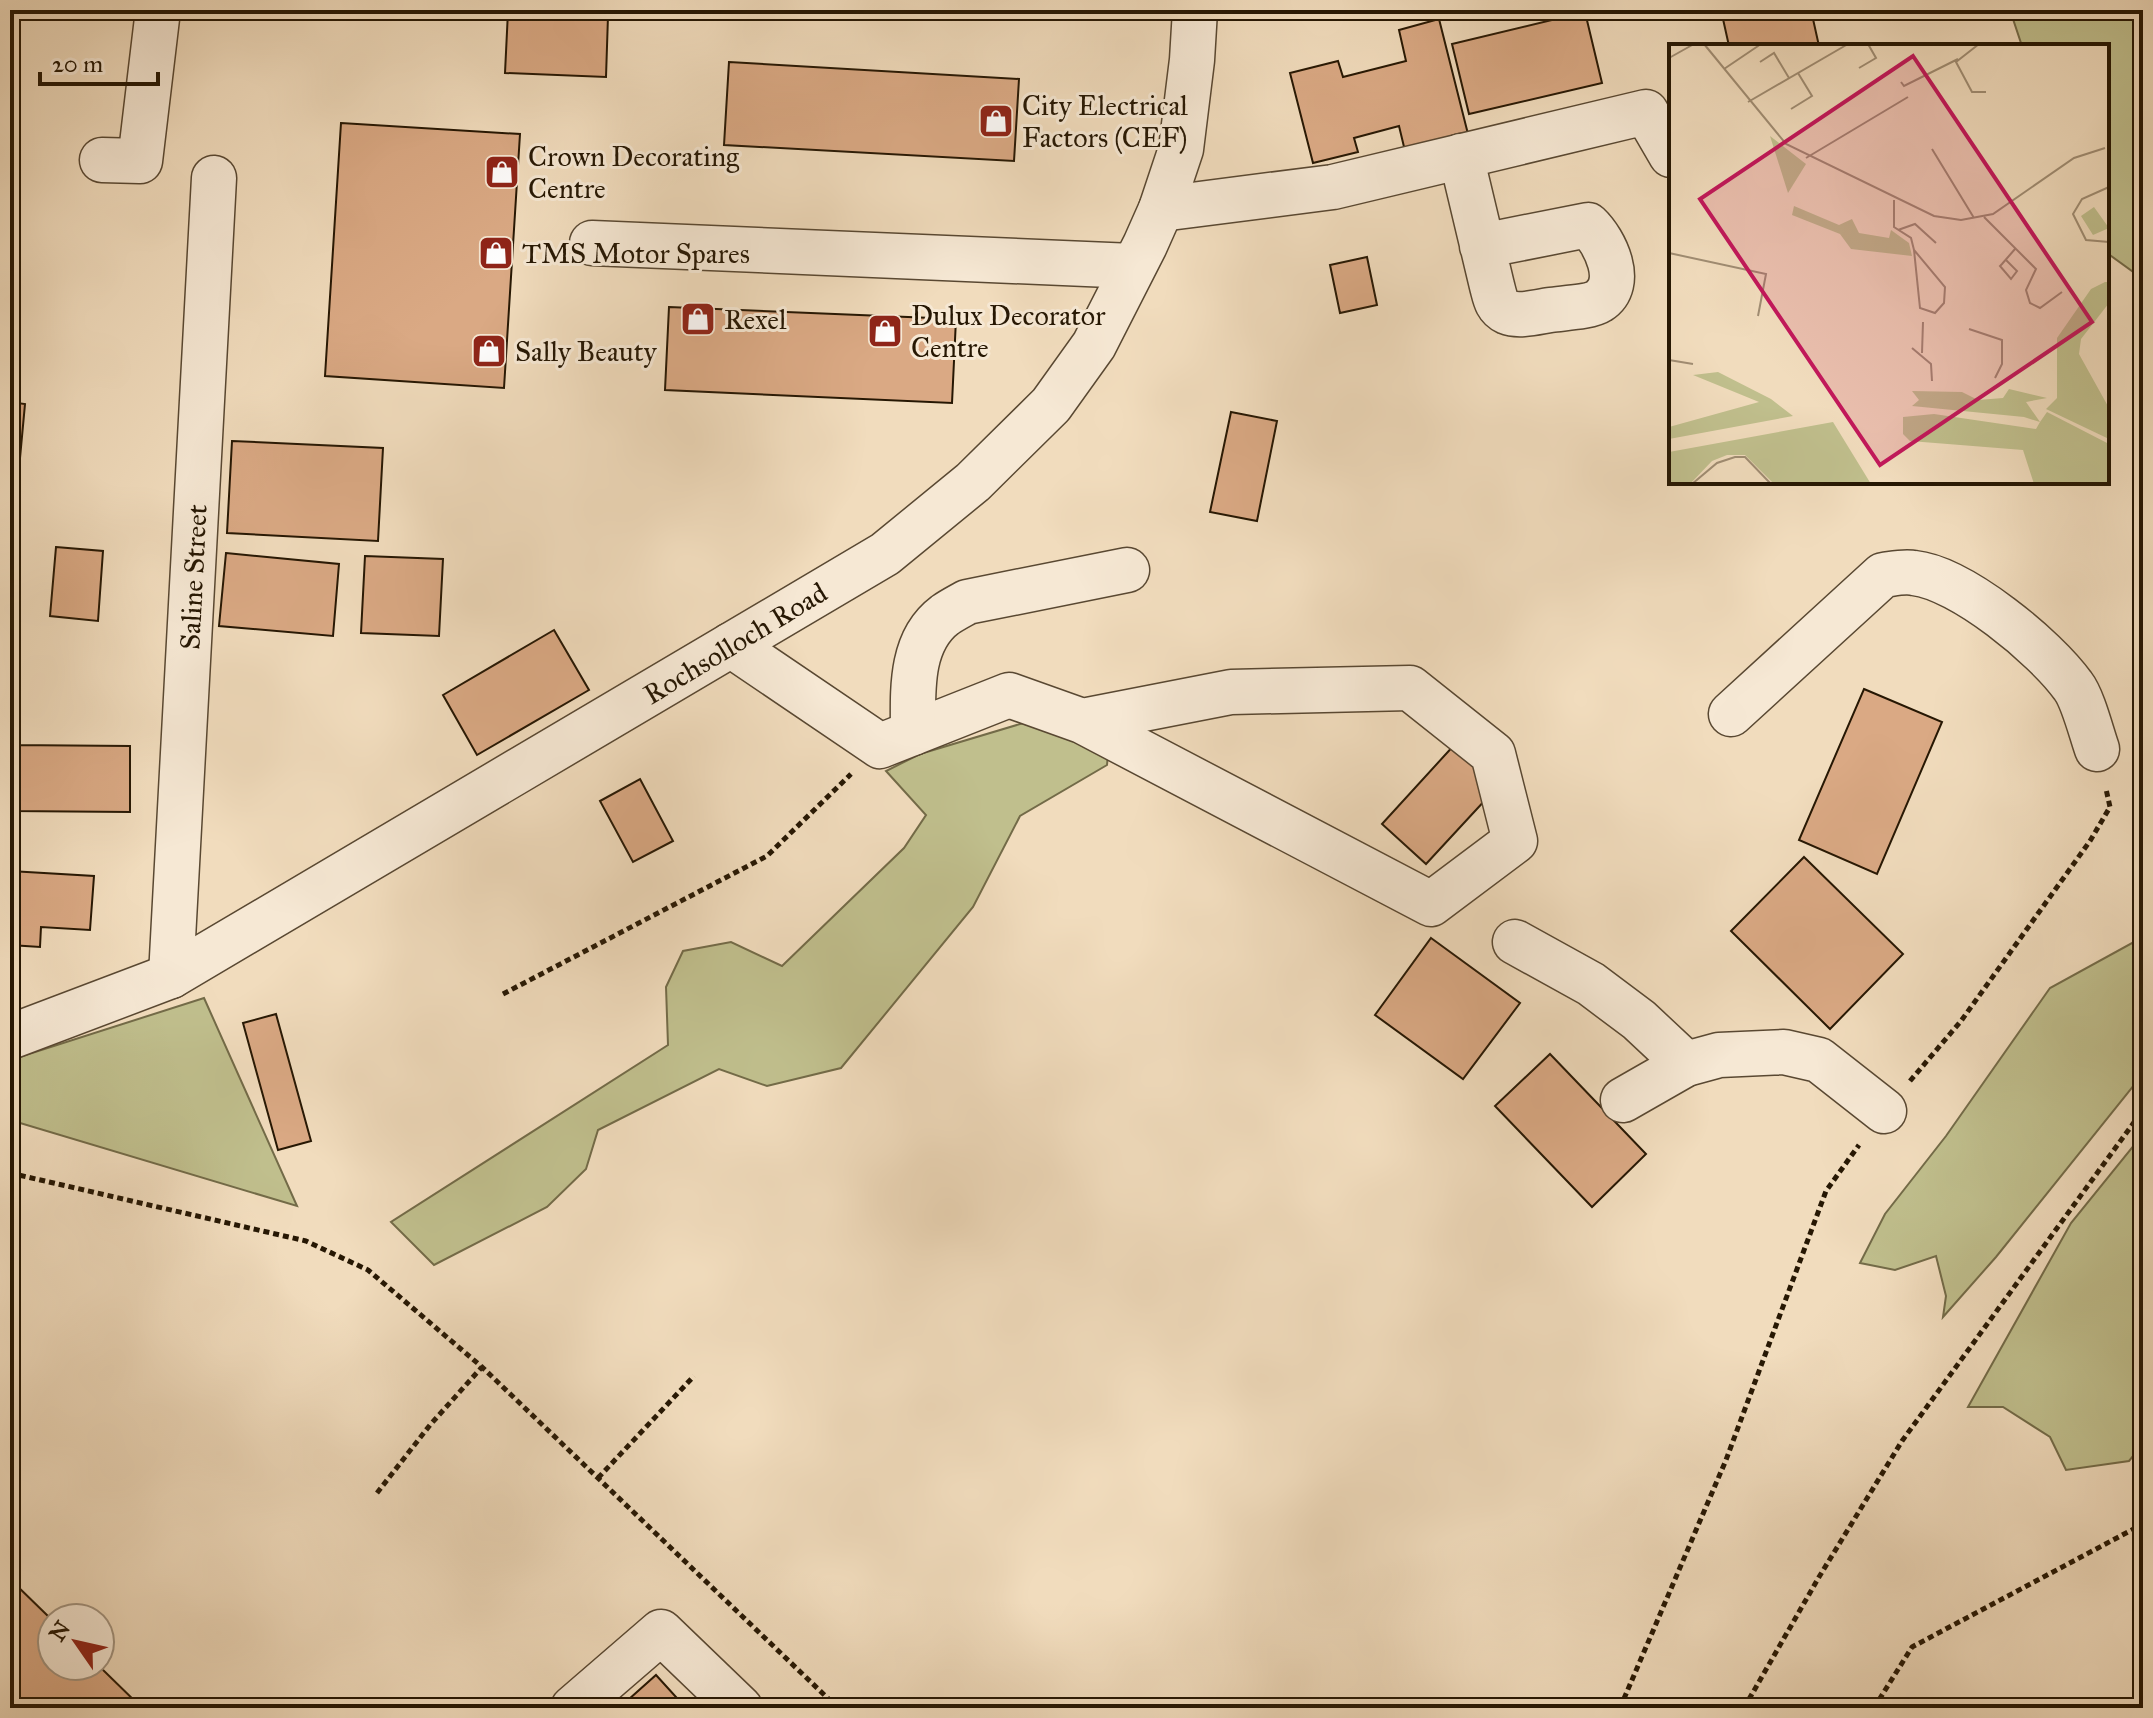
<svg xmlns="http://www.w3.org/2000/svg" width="2153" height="1718" font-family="'IM FELL Great Primer',serif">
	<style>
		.green { fill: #c0bf8d; stroke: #736b48; stroke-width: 2 }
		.building { fill: #daa984; stroke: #261703; stroke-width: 2 }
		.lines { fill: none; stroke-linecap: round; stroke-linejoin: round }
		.minor-casing { stroke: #594832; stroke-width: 47 }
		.path { stroke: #261703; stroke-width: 5; stroke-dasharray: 6 4; stroke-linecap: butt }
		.minor { stroke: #f6e8d4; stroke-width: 44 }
		.labels { text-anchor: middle; stroke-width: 6; stroke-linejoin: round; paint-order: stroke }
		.poi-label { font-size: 28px; fill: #261703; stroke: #f6e8d4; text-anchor: start }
		.street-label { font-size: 28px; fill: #261703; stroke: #f6e8d4 }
		.inset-road { fill: none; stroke: #a08d73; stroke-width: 2 }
		.view { fill: #c2185b; fill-opacity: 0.15; stroke: #c2185b; stroke-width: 4 }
		.inset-edge { fill: none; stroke: #261703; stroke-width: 4 }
	</style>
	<rect width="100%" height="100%" fill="#f1dcbd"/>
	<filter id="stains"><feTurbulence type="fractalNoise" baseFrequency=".0025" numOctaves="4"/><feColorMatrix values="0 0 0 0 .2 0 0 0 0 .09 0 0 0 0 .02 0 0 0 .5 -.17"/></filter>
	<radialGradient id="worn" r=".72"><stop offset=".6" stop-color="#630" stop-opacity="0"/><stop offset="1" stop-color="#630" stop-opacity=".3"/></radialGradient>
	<g class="green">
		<path d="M 2010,10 L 2143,10 L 2143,279 L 2107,253 L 2107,46 L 2022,46 Z"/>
		<path d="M 1030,721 L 1108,754 L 1107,765 L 1020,816 L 973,907 L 841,1068 L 767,1086 L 719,1069 L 598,1130 L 586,1169 L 547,1207 L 434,1265 L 391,1222 L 668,1045 L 666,987 L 683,951 L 731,942 L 782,966 L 904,848 L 926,815 L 886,771 L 920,754 Z"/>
		<path d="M 2143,937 L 2143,1074 L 1996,1257 L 1943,1317 L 1946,1296 L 1936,1256 L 1895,1270 L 1860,1263 L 1885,1214 L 1946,1136 L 2050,988 Z"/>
		<path d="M 204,998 L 297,1206 L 10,1120 L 10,1060 Z"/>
		<path d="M 2143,1134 L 2143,1444 L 2129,1461 L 2066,1470 L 2050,1437 L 2003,1407 L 1968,1407 L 2071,1223 Z"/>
	</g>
	<g class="building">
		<path d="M 1721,10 L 1811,10 L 1819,46 L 1729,46 Z"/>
		<path d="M 508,11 L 608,16 L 606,77 L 505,73 Z"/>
		<path d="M 1585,12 L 1602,83 L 1469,114 L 1452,44 Z"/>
		<path d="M 1439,19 L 1468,134 L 1405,151 L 1399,126 L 1354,138 L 1358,152 L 1313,163 L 1290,73 L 1338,61 L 1343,77 L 1406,61 L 1399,30 Z"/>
		<path d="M 729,62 L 1019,79 L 1014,161 L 724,145 Z"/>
		<path d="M 341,123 L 520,134 L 504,388 L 325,376 Z"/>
		<path d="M 1367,257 L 1377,305 L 1340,313 L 1330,265 Z"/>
		<path d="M 669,307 L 956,319 L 952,403 L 665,390 Z"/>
		<path d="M 10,402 L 25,404 L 10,566 Z"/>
		<path d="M 1231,412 L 1277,421 L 1257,521 L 1210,512 Z"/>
		<path d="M 232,441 L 383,448 L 378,541 L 227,533 Z"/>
		<path d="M 56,547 L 103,551 L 98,621 L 50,616 Z"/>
		<path d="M 226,553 L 339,564 L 333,636 L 219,626 Z"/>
		<path d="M 365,556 L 443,559 L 439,636 L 361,633 Z"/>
		<path d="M 554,630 L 589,690 L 477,755 L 443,695 Z"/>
		<path d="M 10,682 L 11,745 L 130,746 L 130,812 L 10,811 Z"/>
		<path d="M 1864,689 L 1942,722 L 1877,874 L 1799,840 Z"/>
		<path d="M 1456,743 L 1500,784 L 1426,864 L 1382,824 Z"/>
		<path d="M 640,779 L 673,841 L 633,862 L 600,801 Z"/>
		<path d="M 1804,857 L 1903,954 L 1830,1029 L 1731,931 Z"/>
		<path d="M 10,871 L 94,876 L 90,930 L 41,927 L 40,947 L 10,945 Z"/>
		<path d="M 1431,938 L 1520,1003 L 1463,1079 L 1375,1015 Z"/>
		<path d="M 276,1014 L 311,1141 L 278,1150 L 243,1023 Z"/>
		<path d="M 1550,1054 L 1646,1154 L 1592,1207 L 1495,1106 Z"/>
		<path d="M 10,1579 L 52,1620 L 52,1666 L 99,1666 L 142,1708 L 10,1708 Z"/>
		<path d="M 656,1675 L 686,1708 L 619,1708 Z"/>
	</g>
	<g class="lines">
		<g class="minor-casing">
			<g id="minor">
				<path d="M 1461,156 L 1492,286 C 1495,297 1496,307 1507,312 C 1519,317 1537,312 1550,310 C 1563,308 1590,307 1599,301 C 1626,284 1605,241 1588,225 L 1482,246"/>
				<path d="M 102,160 L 140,161 L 158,10"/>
				<path d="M 1161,209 L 1333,187 L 1646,112 L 1671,155"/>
				<path d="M 592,243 L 1133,266"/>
				<path d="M 731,645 L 880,746 L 1009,695 L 1082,721 L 1431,904 L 1515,841 L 1493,754 L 1410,688 L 1231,692 L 1082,721"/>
				<path d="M 1731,714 L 1883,575 C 1892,574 1904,571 1914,573 C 1961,578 2045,647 2073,686 C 2083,699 2091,732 2097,749"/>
				<path d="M 913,733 C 913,693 909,642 945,615 C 952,610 960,606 967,602 L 1127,570"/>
				<path d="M 1515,942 L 1591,984 L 1639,1020 L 1686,1064"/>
				<path d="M 171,976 L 214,178"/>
				<path d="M 10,1037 L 171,976 L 885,554 L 973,482 L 1051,405 L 1094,345 L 1145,245 L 1161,209 L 1181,149 L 1192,60 L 1195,10"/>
				<path d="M 1623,1100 L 1686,1064 L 1719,1055 L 1784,1052 L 1819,1060 L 1884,1111"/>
				<path d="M 573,1708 L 661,1632 L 740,1708"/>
			</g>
		</g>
		<g class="path">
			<path d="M 503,994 L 767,856 L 851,774"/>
			<path d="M 1910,1081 L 1961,1021 L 2090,841 L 2110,807 L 2106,789"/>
			<path d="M 10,1173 L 306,1241 L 368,1270 L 482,1367 L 838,1708"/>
			<path d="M 598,1478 L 694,1376"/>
			<path d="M 377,1493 L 430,1425 L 482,1367"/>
			<path d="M 1620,1708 L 1726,1460 L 1826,1191 L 1859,1145"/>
			<path d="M 1744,1708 L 1819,1577 L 1902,1441 L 2143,1110"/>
			<path d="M 1874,1708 L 1912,1647 L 2143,1524"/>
		</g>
		<use href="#minor" class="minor"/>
	</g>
	<defs>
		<g id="shop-square" transform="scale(1.8)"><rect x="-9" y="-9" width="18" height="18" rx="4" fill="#8f2418" stroke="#f6e8d4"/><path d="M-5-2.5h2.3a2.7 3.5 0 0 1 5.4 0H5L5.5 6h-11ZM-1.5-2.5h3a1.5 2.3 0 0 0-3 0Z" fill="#fff"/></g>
	</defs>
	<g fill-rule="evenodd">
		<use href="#shop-square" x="996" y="121"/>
		<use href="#shop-square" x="502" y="172"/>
		<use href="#shop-square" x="496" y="253"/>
		<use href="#shop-square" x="698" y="319"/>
		<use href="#shop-square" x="885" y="331"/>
		<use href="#shop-square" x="489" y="351"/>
	</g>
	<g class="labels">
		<g class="poi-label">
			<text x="1022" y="115">City Electrical<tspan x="1022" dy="32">Factors (CEF)</tspan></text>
			<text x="528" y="166">Crown Decorating<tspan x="528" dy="32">Centre</tspan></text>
			<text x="522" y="263">TMS Motor Spares</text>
			<text x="911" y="325">Dulux Decorator<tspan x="911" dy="32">Centre</tspan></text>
			<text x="724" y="329">Rexel</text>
			<text x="515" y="361">Sally Beauty</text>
		</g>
		<g class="street-label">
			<text transform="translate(193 577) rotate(-87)" y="10">Saline Street</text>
			<text transform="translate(735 643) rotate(-31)" y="10">Rochsolloch Road</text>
		</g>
	</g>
	<g transform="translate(1669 44)">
		<rect width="440" height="440" fill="#f1dcbd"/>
		<path d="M 101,92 L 137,120 L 119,149 ZM 125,162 L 170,181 L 183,175 L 190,189 L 220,194 L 222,186 L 240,199 L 243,212 L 182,205 L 171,190 L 123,171 ZM 425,163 L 440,184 L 424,191 L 412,172 ZM 436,238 L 440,238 L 440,259 L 412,295 L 410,310 L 440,364 L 440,395 L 377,365 L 388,354 L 388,294 L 422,245 ZM 49,328 L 102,355 L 124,372 L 0,395 L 0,383 L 90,358 L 24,331 ZM 340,345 L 378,354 L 357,358 L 371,378 L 378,368 L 440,400 L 440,440 L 365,440 L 354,406 L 241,397 L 234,390 L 234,373 L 265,370 L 367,385 L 371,378 L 355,373 L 243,362 L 250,356 L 243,347 L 293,348 L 309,356 L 334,354 ZM 164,378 L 202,440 L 105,440 L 76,411 L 58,411 L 43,417 L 21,440 L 0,440 L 0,408 Z" fill="#c0bf8d"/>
		<path class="inset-road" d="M 35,0 L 117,100 L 265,172 L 292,176 L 324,170 L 405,114 L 436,104M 310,0 L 287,18 L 303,48 L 317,48M 0,14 L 25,0M 91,18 L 105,9 L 120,34M 190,24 L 207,14 L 199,0M 55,25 L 92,0M 232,38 L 235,42 L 289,15M 79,58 L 179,0M 122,65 L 143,52 L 129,29M 263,105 L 305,174M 137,114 L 239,53M 440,143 L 413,155 L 404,170 L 417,196 L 440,198M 225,156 L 225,183 L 242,194 L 245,206 L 251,264 L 266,269 L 275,259 L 276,243 L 245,206M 315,173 L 367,225 L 357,246 L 361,259 L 371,264 L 393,248M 229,186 L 246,180 L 267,199M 0,209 L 97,230 L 89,272M 337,216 L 348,227 L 342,235 L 331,222 L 333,220 L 346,205M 300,285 L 333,296 L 333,320 L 326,334M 243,304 L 262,320 L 263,337M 253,309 L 254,278M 0,316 L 24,320M 23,440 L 48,419 L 66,413 L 76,413 L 102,440"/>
		<path class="view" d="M 244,12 L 423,278 L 211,421 L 31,155 Z"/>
		<rect width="440" height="440" class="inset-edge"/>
	</g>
	<rect width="2153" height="1718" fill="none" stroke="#f1dcbd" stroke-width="40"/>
	<rect x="12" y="12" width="2129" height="1694" fill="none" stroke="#261703" stroke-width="4"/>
	<rect x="20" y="20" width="2113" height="1678" fill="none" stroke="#261703" stroke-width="2"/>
	<g transform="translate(76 1642) rotate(304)"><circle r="38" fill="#f6e8d4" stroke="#a39480" stroke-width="2"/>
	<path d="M0-6L14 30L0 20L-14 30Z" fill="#8f2418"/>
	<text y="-12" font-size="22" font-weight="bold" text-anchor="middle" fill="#261703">N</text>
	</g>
	<path d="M40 72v12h118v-12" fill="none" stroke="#261703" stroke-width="4"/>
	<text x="52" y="72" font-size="24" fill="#261703" stroke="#f6e8d4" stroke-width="6" paint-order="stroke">20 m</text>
	<rect width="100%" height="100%" filter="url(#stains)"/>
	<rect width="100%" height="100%" fill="url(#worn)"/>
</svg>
